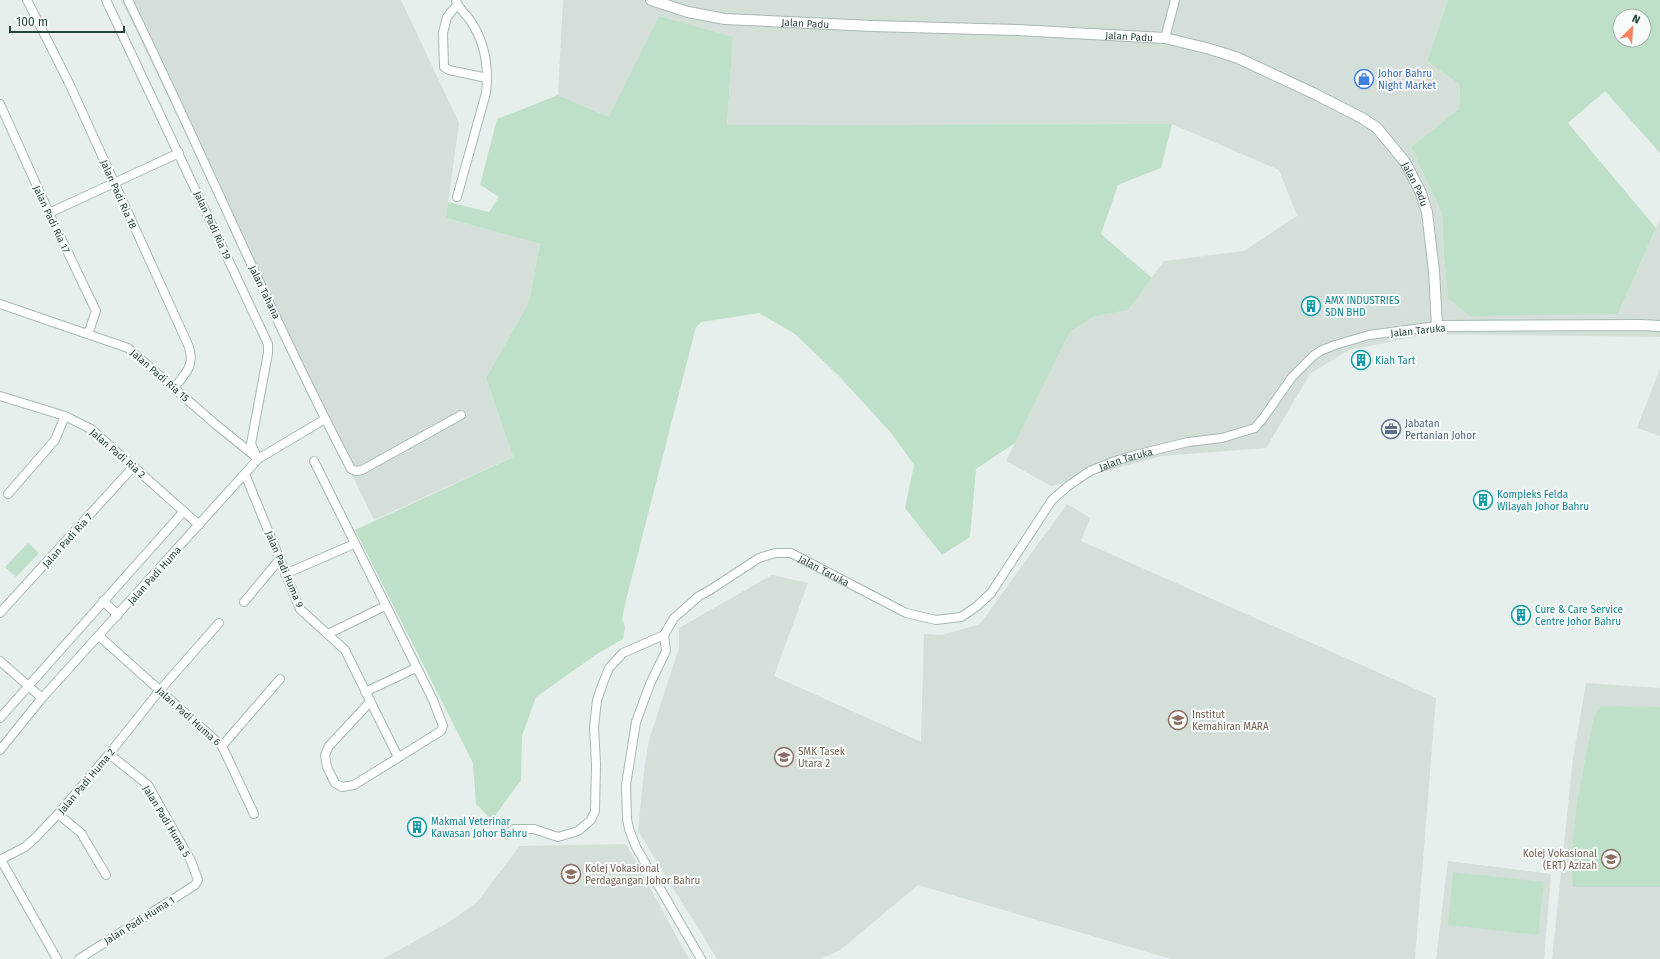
<svg xmlns="http://www.w3.org/2000/svg" width="1660" height="959" font-family="'Fira Sans',sans-serif">
	<style>
		.built { fill: #d4dfda }
		.green { fill: #bfe0c8; fill-rule: evenodd }
		.lines { fill: none; stroke-linecap: round; stroke-linejoin: round }
		.minor-casing { stroke: #a8b8b2; stroke-width: 10 }
		.tertiary-casing { stroke: #a8b8b2; stroke-width: 12 }
		.minor { stroke: #fff; stroke-width: 8 }
		.tertiary { stroke: #fff; stroke-width: 10 }
		.labels { text-anchor: middle; stroke-width: 4; stroke-linejoin: round; paint-order: stroke }
		.street-label { font-size: 10px; fill: #24423a; stroke: #f7fbf9 }
		.shop-label { font-size: 10px; fill: #366cbe; stroke: #f7fbf9; text-anchor: start }
		.culture-label { font-size: 10px; fill: #0d838f; stroke: #f7fbf9; text-anchor: start }
		.service-label { font-size: 10px; fill: #4e5e75; stroke: #f7fbf9; text-anchor: start }
		.education-label { font-size: 10px; fill: #785e54; stroke: #f7fbf9; text-anchor: start }
	</style>
	<rect width="100%" height="100%" fill="#e6efeb"/>
	<g class="built">
		<path d="M 121,0 L 401,0 L 459,123 L 446,218 L 540,244 L 529,302 L 486,378 L 513,457 L 374,520 Z"/>
		<path d="M 563,0 L 1448,0 L 1427,61 L 1460,85 L 1459,109 L 1411,147 L 1442,213 L 1444,256 L 1448,298 L 1618,314 L 1660,219 L 1660,337 L 1428,334 L 1349,350 L 1310,374 L 1266,448 L 1161,456 L 1051,486 L 1006,461 L 1070,332 L 1093,317 L 1128,310 L 1164,261 L 1244,251 L 1297,216 L 1279,170 L 1172,124 L 727,125 L 733,37 L 609,117 L 558,95 Z"/>
		<path d="M 1660,368 L 1660,436 L 1637,428 Z"/>
		<path d="M 1067,504 L 1090,518 L 1081,541 L 1436,698 L 1415,959 L 1171,959 L 918,885 L 839,951 L 819,959 L 717,959 L 638,831 L 644,771 L 649,740 L 679,648 L 679,628 L 772,575 L 808,583 L 774,676 L 921,742 L 924,634 L 942,635 L 980,624 Z"/>
		<path d="M 1586,683 L 1660,688 L 1660,959 L 1552,959 L 1573,758 Z"/>
		<path d="M 626,844 L 689,959 L 383,959 L 449,922 L 477,902 L 520,846 Z"/>
		<path d="M 1448,861 L 1551,874 L 1544,959 L 1436,959 Z"/>
	</g>
	<g class="green">
		<path d="M 1448,0 L 1660,0 L 1660,153 L 1605,91 L 1568,123 L 1656,228 L 1618,314 L 1470,316 L 1448,298 L 1444,256 L 1442,213 L 1411,147 L 1459,109 L 1460,85 L 1427,61 ZM 1620,16 L 1644,16 L 1644,40 L 1620,40 Z"/>
		<path d="M 659,16 L 733,37 L 727,125 L 1172,124 L 1161,168 L 1118,185 L 1101,234 L 1152,278 L 1128,310 L 1093,317 L 1070,332 L 1015,443 L 976,469 L 970,537 L 942,555 L 905,508 L 914,465 L 892,434 L 839,376 L 795,334 L 759,313 L 702,322 L 696,327 L 627,596 L 622,618 L 625,627 L 623,639 L 597,654 L 536,697 L 522,736 L 521,780 L 492,820 L 476,804 L 473,763 L 355,530 L 513,457 L 486,378 L 529,302 L 540,244 L 446,218 L 448,202 L 489,212 L 499,197 L 480,185 L 497,119 L 558,95 L 609,117 Z"/>
		<path d="M 28,543 L 39,553 L 16,577 L 5,567 Z"/>
		<path d="M 1602,706 L 1660,707 L 1660,887 L 1573,887 L 1571,859 L 1577,803 L 1592,725 L 1597,710 Z"/>
		<path d="M 1453,872 L 1544,882 L 1538,935 L 1448,925 Z"/>
	</g>
	<g class="lines">
		<g class="minor-casing">
			<g id="minor">
				<path d="M 27,0 L 69,83 L 189,347 C 195,366 185,374 174,388"/>
				<path d="M 106,0 L 268,344 L 268,353 L 251,444 L 258,459"/>
				<path d="M 128,0 C 204,156 271,316 351,469 L 356,471 L 362,470 L 461,415"/>
				<path d="M 456,0 C 458,8 465,13 470,20 C 485,42 489,67 486,93 L 457,197"/>
				<path d="M 457,5 L 447,17 L 443,33 L 444,67 L 449,70 L 487,78"/>
				<path d="M 1165,38 L 1175,0"/>
				<path d="M 0,104 L 49,213 L 96,311 L 88,334"/>
				<path d="M 49,213 L 179,153"/>
				<path d="M 0,304 L 128,348 L 214,423 L 256,457"/>
				<path d="M 0,396 L 65,416 L 91,429 L 199,525"/>
				<path d="M 314,461 L 433,700 L 443,726 L 441,731 L 354,785 L 342,787 L 335,783 L 327,767 L 325,755 L 329,746 L 370,702"/>
				<path d="M 245,474 L 300,609 L 345,650 L 398,757"/>
				<path d="M 8,494 L 55,440 L 65,416"/>
				<path d="M 285,574 L 354,544"/>
				<path d="M 103,601 L 118,615"/>
				<path d="M 244,602 L 280,559"/>
				<path d="M 0,613 L 134,466"/>
				<path d="M 328,634 L 385,606"/>
				<path id="s1" d="M 664,635 L 674,618 L 699,596 L 710,590 L 759,558 L 775,553 L 791,553 L 906,613 L 936,620 L 961,617 L 976,607 L 991,593 L 1052,500 L 1068,486 L 1090,471 L 1118,460 L 1135,455 L 1188,442 L 1222,438 L 1255,428 L 1264,417 L 1292,377 L 1313,356 L 1320,351 L 1335,345 L 1369,335 L 1437,326"/>
				<path d="M 664,635 L 666,651 L 650,684 L 636,722 L 626,785 L 627,819 L 629,829 L 636,847 L 701,959"/>
				<path d="M 99,636 L 222,746 L 254,814"/>
				<path d="M 0,661 L 42,698"/>
				<path d="M 365,692 L 416,668"/>
				<path d="M 0,718 L 184,511"/>
				<path d="M 222,746 L 280,679"/>
				<path d="M 0,750 L 42,698 L 258,459 L 325,419"/>
				<path d="M 58,814 L 81,833 L 106,875"/>
				<path d="M 507,834 L 514,829 L 534,829 L 558,837 L 578,831 L 591,820 L 595,811 L 596,764 L 594,727 L 597,700 L 603,683 L 609,668 L 623,653 L 664,635"/>
				<path d="M 0,860 L 25,847 L 35,838 L 58,814 L 109,754 L 160,690 L 219,623"/>
				<path d="M 1,860 L 57,959"/>
				<path d="M 79,959 L 195,885 L 198,880 L 191,861 L 148,785 L 109,754"/>
			</g>
		</g>
		<g class="tertiary-casing">
			<g id="tertiary">
				<path id="s2" d="M 651,0 L 688,12 L 725,19 L 872,26 L 1017,30 L 1165,38 L 1210,49 L 1238,58 L 1313,93 L 1362,118 L 1377,128 L 1405,162 L 1421,193 L 1427,212 L 1434,271 L 1437,326 L 1641,325 L 1660,326"/>
			</g>
		</g>
		<use href="#minor" class="minor"/>
		<use href="#tertiary" class="tertiary"/>
	</g>
	<defs>
		<g id="shop-ring" transform="scale(1)"><circle r="9.5" fill="#f7fbf9" stroke="#3f7fe0" stroke-width="1.5"/><path d="M-5-2.5h2.3a2.7 3.5 0 0 1 5.4 0H5L5.5 6h-11ZM-1.5-2.5h3a1.5 2.3 0 0 0-3 0Z" fill="#3f7fe0"/></g>
		<g id="building-ring" transform="scale(1)"><circle r="9.5" fill="#f7fbf9" stroke="#0f9aa8" stroke-width="1.5"/><path d="M-4-6H4V6H1V3H-1V6H-4ZM-2.5-4.3h1.7v1.8h-1.7ZM.8-4.3h1.7v1.8H.8ZM-2.5-1h1.7V.8h-1.7ZM.8-1h1.7V.8H.8Z" fill="#0f9aa8"/></g>
		<g id="office-ring" transform="scale(1)"><circle r="9.5" fill="#f7fbf9" stroke="#5c6f8a" stroke-width="1.5"/><path d="M-6-3h4V-5.5h4V-3h4V5H-6ZM-1-4.5V-3h2v-1.5ZM-6 0V1H6V0Z" fill="#5c6f8a"/></g>
		<g id="university-ring" transform="scale(1)"><circle r="9.5" fill="#f7fbf9" stroke="#8d6e63" stroke-width="1.5"/><path d="M0-5L7-2L0 1L-7-2ZM-4 1L0 2.5L4 1V4Q0 6-4 4Z" fill="#8d6e63"/></g>
		<g id="school-ring" transform="scale(1)"><circle r="9.5" fill="#f7fbf9" stroke="#8d6e63" stroke-width="1.5"/><path d="M0-5L7-2L0 1L-7-2ZM-4 1L0 2.5L4 1V4Q0 6-4 4Z" fill="#8d6e63"/></g>
	</defs>
	<g fill-rule="evenodd">
		<use href="#shop-ring" x="1364" y="79"/>
		<use href="#building-ring" x="1311" y="306"/>
		<use href="#building-ring" x="1361" y="360"/>
		<use href="#office-ring" x="1391" y="429"/>
		<use href="#building-ring" x="1483" y="500"/>
		<use href="#building-ring" x="1521" y="615"/>
		<use href="#university-ring" x="1178" y="720"/>
		<use href="#school-ring" x="784" y="757"/>
		<use href="#building-ring" x="417" y="827"/>
		<use href="#university-ring" x="1611" y="859"/>
		<use href="#university-ring" x="571" y="874"/>
	</g>
	<g class="labels">
		<g class="street-label">
			<text dy="4" stroke="none"><textPath href="#s2" startOffset="157">Jalan Padu</textPath></text>
			<text dy="4" stroke="none"><textPath href="#s2" startOffset="481">Jalan Padu</textPath></text>
			<text dy="4" stroke="none"><textPath href="#s2" startOffset="817">Jalan Padu</textPath></text>
			<text transform="translate(119 194) rotate(66)" y="4">Jalan Padi Ria 18</text>
			<text transform="translate(52 219) rotate(65)" y="4">Jalan Padi Ria 17</text>
			<text transform="translate(213 225) rotate(65)" y="4">Jalan Padi Ria 19</text>
			<text transform="translate(265 292) rotate(64)" y="4">Jalan Tahana</text>
			<text transform="translate(1418 330) rotate(-6)" y="4">Jalan Taruka</text>
			<text transform="translate(160 375) rotate(41)" y="4">Jalan Padi Ria 15</text>
			<text transform="translate(118 453) rotate(41)" y="4">Jalan Padi Ria 2</text>
			<text dy="4" stroke="none"><textPath href="#s1" startOffset="578">Jalan Taruka</textPath></text>
			<text transform="translate(67 540) rotate(-48)" y="4">Jalan Padi Ria 7</text>
			<text transform="translate(285 569) rotate(67)" y="4">Jalan Padi Huma 9</text>
			<text dy="4" stroke="none"><textPath href="#s1" startOffset="194">Jalan Taruka</textPath></text>
			<text transform="translate(154 575) rotate(-48)" y="4">Jalan Padi Huma</text>
			<text transform="translate(189 716) rotate(42)" y="4">Jalan Padi Huma 6</text>
			<text transform="translate(86 781) rotate(-50)" y="4">Jalan Padi Huma 2</text>
			<text transform="translate(167 821) rotate(59)" y="4">Jalan Padi Huma 5</text>
			<text transform="translate(139 920) rotate(-32)" y="4">Jalan Padi Huma 1</text>
		</g>
		<g class="shop-label">
			<text x="1378" y="77">Johor Bahru<tspan x="1378" dy="12">Night Market</tspan></text>
		</g>
		<g class="culture-label">
			<text x="1325" y="304">AMX INDUSTRIES<tspan x="1325" dy="12">SDN BHD</tspan></text>
			<text x="1375" y="364">Kiah Tart</text>
			<text x="1497" y="498">Kompleks Felda<tspan x="1497" dy="12">Wilayah Johor Bahru</tspan></text>
			<text x="1535" y="613">Cure &amp; Care Service<tspan x="1535" dy="12">Centre Johor Bahru</tspan></text>
			<text x="431" y="825">Makmal Veterinar<tspan x="431" dy="12">Kawasan Johor Bahru</tspan></text>
		</g>
		<g class="service-label">
			<text x="1405" y="427">Jabatan<tspan x="1405" dy="12">Pertanian Johor</tspan></text>
		</g>
		<g class="education-label">
			<text x="1192" y="718">Institut<tspan x="1192" dy="12">Kemahiran MARA</tspan></text>
			<text x="798" y="755">SMK Tasek<tspan x="798" dy="12">Utara 2</tspan></text>
			<text x="1597" y="857" text-anchor="end">Kolej Vokasional<tspan x="1597" dy="12">(ERT) Azizah</tspan></text>
			<text x="585" y="872">Kolej Vokasional<tspan x="585" dy="12">Perdagangan Johor Bahru</tspan></text>
		</g>
	</g>
	<g transform="translate(1632 28) rotate(25)"><circle r="19" fill="#f7fbf9" stroke="#a3b1ad"/>
	<path d="M0-3L7 15L0 10L-7 15Z" fill="#f4845f"/>
	<text y="-6" font-size="11" font-weight="bold" text-anchor="middle" fill="#24423a">N</text>
	</g>
	<path d="M10 26v6h114v-6" fill="none" stroke="#24423a" stroke-width="2"/>
	<text x="16" y="26" font-size="12" fill="#24423a" stroke="#f7fbf9" stroke-width="3" paint-order="stroke">100 m</text>
</svg>
